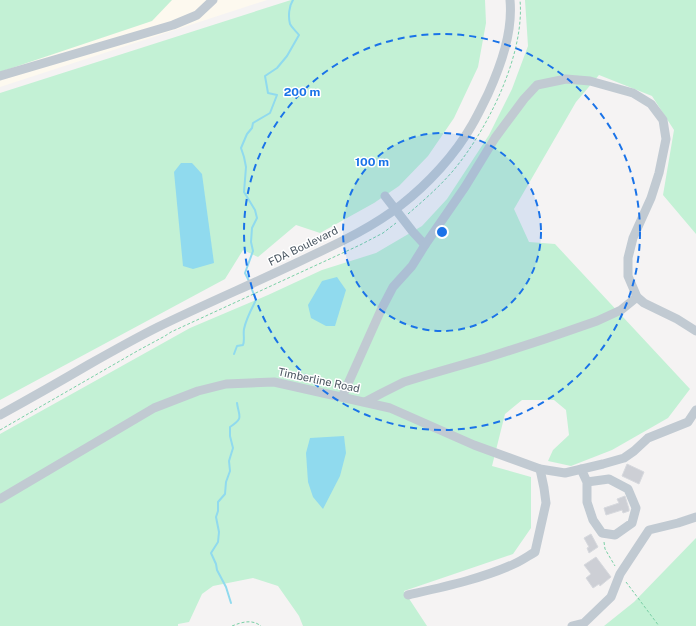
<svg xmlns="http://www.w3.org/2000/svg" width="696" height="626" font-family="'Public Sans',sans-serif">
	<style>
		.commercial { fill: #fdf9ef }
		.green { fill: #c3f1d5 }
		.water { fill: #90daee }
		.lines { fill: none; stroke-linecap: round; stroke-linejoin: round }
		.stream { stroke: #90daee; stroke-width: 2 }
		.building { fill: #cdcfd5; stroke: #d7d9de }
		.path { stroke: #7ad0a6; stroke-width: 1; stroke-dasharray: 3 2; stroke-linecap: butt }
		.minor { stroke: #c1cad2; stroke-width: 9 }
		.ring { fill: none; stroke: #1a73e8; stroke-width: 2; stroke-dasharray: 7 5 }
		.labels { text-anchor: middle; stroke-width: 3; stroke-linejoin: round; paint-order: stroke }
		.street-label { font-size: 11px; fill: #4a5661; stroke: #fff }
		.centre { fill: #1a73e8; stroke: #fff; stroke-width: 2 }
		.ring-label { font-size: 12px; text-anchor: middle; font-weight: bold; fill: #1a73e8; stroke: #fff; stroke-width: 3; stroke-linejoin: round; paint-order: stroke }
	</style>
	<rect width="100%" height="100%" fill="#f5f3f3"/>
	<path class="commercial" d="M 0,0 L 267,0 L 0,87 Z"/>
	<g class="green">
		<path d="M 0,0 L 172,0 L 152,21 L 0,72 Z"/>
		<path d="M 291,0 L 485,0 L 486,23 L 478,67 L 454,118 L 428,156 L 399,186 L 374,203 L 320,233 L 296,225 L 258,257 L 243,250 L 225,279 L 0,400 L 0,93 Z"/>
		<path d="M 525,0 L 696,0 L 696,234 L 663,195 L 674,130 L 652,96 L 599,75 L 576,102 L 514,209 L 529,242 L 555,244 L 690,389 L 668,418 L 612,450 L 571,466 L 548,461 L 553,450 L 569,435 L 566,410 L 554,400 L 522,400 L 505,414 L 492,466 L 531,477 L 531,528 L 513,554 L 404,591 L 427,626 L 303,626 L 299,616 L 278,586 L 253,578 L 213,586 L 202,594 L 189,622 L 178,624 L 178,626 L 0,626 L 0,434 L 190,328 L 268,295 L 322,270 L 376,253 L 422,226 L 447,199 L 489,135 L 512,89 L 528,46 Z"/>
		<path d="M 696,538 L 696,626 L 604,626 L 634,602 Z"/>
	</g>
	<g class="water">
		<path d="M 181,163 L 192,163 L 202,174 L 214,263 L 193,269 L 183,266 L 174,172 Z"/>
		<path d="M 337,277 L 346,290 L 335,326 L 326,326 L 311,318 L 308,305 L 322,281 Z"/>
		<path d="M 344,436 L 346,453 L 340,476 L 323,509 L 313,497 L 308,482 L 306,453 L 310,438 Z"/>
	</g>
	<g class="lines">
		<g class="stream">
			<path d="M 249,281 L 245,273 L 253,251 L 251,242 L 252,228 L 257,218 L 255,210 L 244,192 L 246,167 L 244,157 L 241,148 L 247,134 L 252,128 L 253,123 L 270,113 L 277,95 L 268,93 L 265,76 L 277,68 L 287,56 L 299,35 C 296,31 292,28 290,24 C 288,16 289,6 293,0"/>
			<path d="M 234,354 L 237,346 L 243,345 C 245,340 243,335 244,329 C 246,319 251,310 256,300 L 251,287"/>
			<path d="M 231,603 L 226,587 L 217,570 L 216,564 L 211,553 L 218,542 L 219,532 L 216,517 L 218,511 L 218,502 L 225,494 L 226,482 L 230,471 L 229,461 L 233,448 L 230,436 L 230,427 C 244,418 239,417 237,403"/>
		</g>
	</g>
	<g class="building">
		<path d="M 627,464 L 644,472 L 639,484 L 622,476 Z"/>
		<path d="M 625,496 L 629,509 L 629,511 L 623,513 L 622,510 L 606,515 L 604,508 L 619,503 L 617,499 Z"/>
		<path d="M 591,534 L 598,547 L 589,553 L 587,548 L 589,547 L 584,538 Z"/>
		<path d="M 596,557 L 611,577 L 600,586 L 599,584 L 593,588 L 586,578 L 591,574 L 584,565 Z"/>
	</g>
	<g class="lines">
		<g class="path">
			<path d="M 408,214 C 423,201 439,187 452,172 C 487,131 525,55 520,0"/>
			<path d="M 0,430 L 139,350 L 165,336 L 171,332 L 360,245 L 383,233 L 396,223"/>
			<path d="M 604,542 L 605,549 L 615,566"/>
			<path d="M 626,582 L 659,626"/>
			<path d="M 232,626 C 242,622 252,619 261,626"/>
		</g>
		<g class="minor">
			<path d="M 0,76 L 173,25 L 197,15 L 213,0"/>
			<path d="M 385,196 L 413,232 L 425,245 L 465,187 L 495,138 L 524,99 L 537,85 L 566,79 L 590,81 L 633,93 L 651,104 L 663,120 L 666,139 L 659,173 L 651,198 L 633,238 L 628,258 L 628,276 L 637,297 L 644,303 L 677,319 L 696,331"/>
			<path d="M 342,397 L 381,310 L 393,287 L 412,266 L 425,245"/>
			<path d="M 365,402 L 382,393 L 404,382 L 427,375 L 486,358 L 545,339 L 597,321 L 621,310 L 637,297"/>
			<path d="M 0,415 C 29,399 59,382 88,365 C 111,352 134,339 158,327 C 209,302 262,280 313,255 C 343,241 374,226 401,205 C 428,184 455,155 472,125 C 478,115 483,104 488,94 C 501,65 513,32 510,0"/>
			<path d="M 581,469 L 587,482 L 587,502 L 593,520 L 602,533 L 615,535 L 632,523 L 636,508 L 628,489 L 609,479 L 587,482"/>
			<path d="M 0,499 L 154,408 L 198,391 L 226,384 L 274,382 L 390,408 L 474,445 L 540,469 L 565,473 L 603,464 L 624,458 L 634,451 L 648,438 L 688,422 L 696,410"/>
			<path d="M 408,595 C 443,587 481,579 514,564 C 521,561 528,556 535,552 L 546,503 L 544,488 L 540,469"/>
			<path d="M 572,626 L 584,623 L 611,597 L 620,574 L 649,530 L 678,523 L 696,517"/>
		</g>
	</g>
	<circle cx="442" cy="232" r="99" fill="#1a73e8" fill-opacity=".12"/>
	<g class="ring">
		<circle cx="442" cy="232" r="99"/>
		<circle cx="442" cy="232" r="198"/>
	</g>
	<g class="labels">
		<g class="street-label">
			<text transform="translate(303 246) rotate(-26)" y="4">FDA Boulevard</text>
			<text transform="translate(319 380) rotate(12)" y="4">Timberline Road</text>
		</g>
	</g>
	<circle cx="442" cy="232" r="6" class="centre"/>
	<g class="ring-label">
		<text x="302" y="96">200 m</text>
		<text x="372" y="166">100 m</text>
	</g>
</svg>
